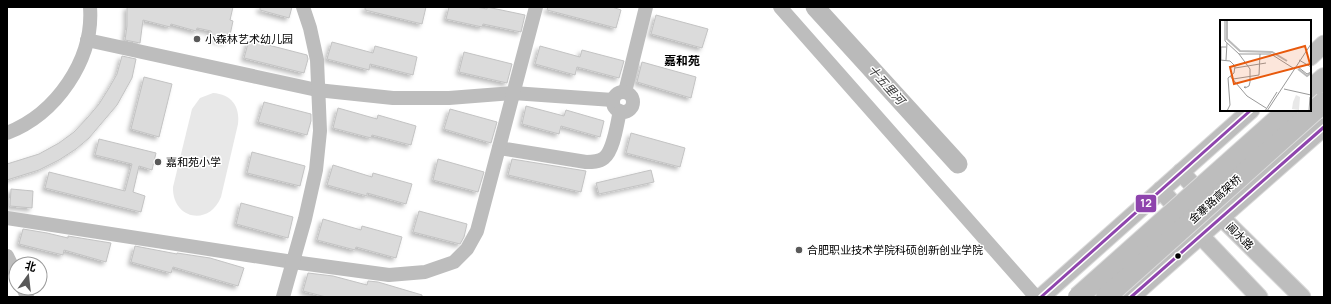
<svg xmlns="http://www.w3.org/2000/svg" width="1331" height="304" font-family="Manrope,'Noto Sans SC',sans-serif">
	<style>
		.green { fill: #e8e8e8 }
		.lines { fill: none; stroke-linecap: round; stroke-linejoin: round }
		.river { stroke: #bababa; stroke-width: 19 }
		.building { fill: #dbdbdb; stroke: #c3c3c3; filter: url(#shadow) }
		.major-casing { stroke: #dbdbdb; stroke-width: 19 }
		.highway-casing { stroke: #dbdbdb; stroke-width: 22 }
		.minor { stroke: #bdbdbd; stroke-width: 14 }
		.major { stroke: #bdbdbd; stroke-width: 17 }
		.highway { stroke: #bdbdbd; stroke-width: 20 }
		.highway-bridge-casing { stroke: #dbdbdb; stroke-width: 22; stroke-linecap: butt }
		.highway-bridge { stroke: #bdbdbd; stroke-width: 20 }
		.bus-1-casing { stroke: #fff; stroke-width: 6 }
		.bus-1 { stroke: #8e44ad; stroke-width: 3 }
		.poi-dot { fill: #595959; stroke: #fff; stroke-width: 1.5 }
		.bus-dot { fill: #000; stroke: #fff; stroke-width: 1.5 }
		.labels { text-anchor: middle; stroke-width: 3; stroke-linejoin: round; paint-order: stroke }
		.poi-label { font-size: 11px; fill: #000; stroke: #fff; text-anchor: start }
		.street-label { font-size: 11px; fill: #000; stroke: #fff }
		.neighbourhood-label { font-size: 12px; font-weight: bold; fill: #000; stroke: #fff }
		.water-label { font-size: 12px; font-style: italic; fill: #3d3d3d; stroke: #fff }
		.inset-river { fill: none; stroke: #bababa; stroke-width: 2 }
		.inset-road { fill: none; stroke: #999; stroke-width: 1 }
		.view { fill: #e8590c; fill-opacity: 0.15; stroke: #e8590c; stroke-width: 2 }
		.inset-edge { fill: none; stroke: #000; stroke-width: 2 }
		.line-badge { stroke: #fff; stroke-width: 1.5 }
		.badge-label { font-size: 11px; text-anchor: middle; font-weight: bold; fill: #fff }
	</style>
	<defs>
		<filter id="shadow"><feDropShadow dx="-3" dy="3" stdDeviation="2" flood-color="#0004"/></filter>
	</defs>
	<rect width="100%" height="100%" fill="#fff"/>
	<path class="green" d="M 213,93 C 231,94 240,106 238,124 L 221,197 C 209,227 172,219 173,187 L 192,109 L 200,98 Z"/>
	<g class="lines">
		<path class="river" d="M 815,7 L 958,164"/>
	</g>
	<g class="building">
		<path d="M 127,7 L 233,7 L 230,20 L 233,21 L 230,35 L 227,34 L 226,42 L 214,39 L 211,31 L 197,28 L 196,31 L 171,24 L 170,27 L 143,20 L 140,43 L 125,40 L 127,26 Z"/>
		<path d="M 260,7 L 292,7 L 289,18 L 260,10 Z"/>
		<path d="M 365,7 L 426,7 L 422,24 L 365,10 Z"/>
		<path d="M 449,7 L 476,7 L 487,9 L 487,7 L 525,15 L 521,32 L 483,24 L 482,27 L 446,19 Z"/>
		<path d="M 548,7 L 612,7 L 621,10 L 616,28 L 547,10 Z"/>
		<path d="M 656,15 L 708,29 L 702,48 L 651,34 Z"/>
		<path d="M 249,40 L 307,55 L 308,59 L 304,73 L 244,58 Z"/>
		<path d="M 332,42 L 373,53 L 375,46 L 417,57 L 413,75 L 370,64 L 369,70 L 327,59 Z"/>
		<path d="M 540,46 L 580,57 L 582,50 L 624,61 L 619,78 L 577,67 L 575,75 L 535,64 Z"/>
		<path d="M 464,52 L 512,64 L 507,83 L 459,72 Z"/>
		<path d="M 122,56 L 136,59 L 132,78 L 117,105 L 89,138 L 76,149 L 59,160 L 39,170 L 7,180 L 7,164 L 39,154 L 59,143 L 74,132 L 88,117 L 99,104 L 109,88 L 117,74 Z"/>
		<path d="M 642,62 L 696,77 L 691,98 L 637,82 Z"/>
		<path d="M 144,77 L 172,84 L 159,137 L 131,129 Z"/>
		<path d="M 264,102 L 311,114 L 311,121 L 307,135 L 258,122 Z"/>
		<path d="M 526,106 L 564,116 L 566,110 L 604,121 L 600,137 L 561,126 L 559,134 L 522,124 Z"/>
		<path d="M 338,108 L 377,119 L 378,115 L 416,126 L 411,145 L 372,135 L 371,138 L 333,128 Z"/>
		<path d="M 450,109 L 497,122 L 491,143 L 444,129 Z"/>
		<path d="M 631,133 L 685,148 L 680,167 L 626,153 Z"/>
		<path d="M 99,139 L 156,153 L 152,170 L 139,166 L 133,192 L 145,196 L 141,212 L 45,188 L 49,172 L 125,191 L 132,164 L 95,155 Z"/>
		<path d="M 252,152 L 305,166 L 300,186 L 247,173 Z"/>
		<path d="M 438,159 L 484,172 L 478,192 L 433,180 Z"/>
		<path d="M 512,159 L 586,171 L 581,192 L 508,175 Z"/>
		<path d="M 333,165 L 372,177 L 373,173 L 412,184 L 406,204 L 367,193 L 367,196 L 327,185 Z"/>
		<path d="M 651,170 L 654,182 L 599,194 L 596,183 Z"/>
		<path d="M 11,189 L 33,191 L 32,208 L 10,206 Z"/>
		<path d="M 241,203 L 293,217 L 288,238 L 236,224 Z"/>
		<path d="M 419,211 L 467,224 L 464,237 L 460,244 L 413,232 Z"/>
		<path d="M 323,219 L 361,230 L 362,226 L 402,237 L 396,258 L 356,247 L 355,250 L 317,240 Z"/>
		<path d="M 23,229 L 47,233 L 68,238 L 68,236 L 111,243 L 106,262 L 64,250 L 63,255 L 19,244 Z"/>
		<path d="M 135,246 L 177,254 L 177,253 L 210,258 L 244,268 L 238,286 L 173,267 L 171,273 L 131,262 Z"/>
		<path d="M 308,273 L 333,276 L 367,285 L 368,281 L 378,282 L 422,295 L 422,297 L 326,297 L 303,291 Z"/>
	</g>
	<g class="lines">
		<g class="major-casing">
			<g id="major">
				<path d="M 1310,57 L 1324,44"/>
				<path d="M 1181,172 L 1222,218 L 1302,297"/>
				<path d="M 1161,190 L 1201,236 L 1259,297"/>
				<path d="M 1041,297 L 1251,110"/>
				<path d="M 1131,297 L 1324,127"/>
			</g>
		</g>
		<g class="highway-casing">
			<path id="highway" d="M 1310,90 L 1324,78"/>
		</g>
		<g class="minor">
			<path d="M 780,7 L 1036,297"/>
			<path d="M 87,40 L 317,90 L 393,98 L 449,98 L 513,93 L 613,100"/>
			<path d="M 625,92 L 646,7"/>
			<circle cx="623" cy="102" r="10"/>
			<path d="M 7,133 C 56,114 94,60 90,7"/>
			<path d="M 499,148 L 586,162 C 592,162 599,162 604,158 C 614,150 617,123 620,111"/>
			<path d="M 7,218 L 293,262 L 389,275 L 425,272 L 454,262 L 467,249 L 477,231 L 536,7"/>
			<path d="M 7,256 L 16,274"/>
			<path d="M 23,288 L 27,297"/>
			<path d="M 283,297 L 305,219 L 316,170 L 320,131 L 317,60 L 310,28 L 303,7"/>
		</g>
		<use href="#major" class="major"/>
		<use href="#highway" class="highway"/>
		<g class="highway-bridge-casing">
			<g id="highway-bridge">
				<path d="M 1078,297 L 1288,110"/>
				<path d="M 1106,297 L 1324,102"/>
			</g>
		</g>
		<use href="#highway-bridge" class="highway-bridge"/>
		<g class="bus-1-casing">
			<g id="bus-1">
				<path d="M 1041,297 L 1251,110"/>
				<path d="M 1131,297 L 1324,127"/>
			</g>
		</g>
		<use href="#bus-1" class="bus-1"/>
	</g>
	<g class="poi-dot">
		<circle cx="197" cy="39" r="4"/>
		<circle cx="158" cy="162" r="4"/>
		<circle cx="799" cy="250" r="4"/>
	</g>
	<circle class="bus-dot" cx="1178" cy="256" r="3.5"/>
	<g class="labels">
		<g class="poi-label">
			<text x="205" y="43">小森林艺术幼儿园</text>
			<text x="166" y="166">嘉和苑小学</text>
			<text x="807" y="254">合肥职业技术学院科硕创新创业学院</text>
		</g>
		<g class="street-label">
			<text transform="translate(1215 199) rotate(-42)" y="4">金寨路高架桥</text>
			<text transform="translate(1240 236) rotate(45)" y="4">阊水路</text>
		</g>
		<g class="neighbourhood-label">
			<text x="682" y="65">嘉和苑</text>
		</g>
		<g class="water-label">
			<text transform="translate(886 85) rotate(48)" y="4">十五里河</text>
		</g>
	</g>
	<g transform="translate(1220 20)">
		<rect width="91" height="91" fill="#fff"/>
		<path d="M 74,75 L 73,82 L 76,75 L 80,77 L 79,90 L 72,89 Z" fill="#e8e8e8"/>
		<path class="inset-river" d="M 7,0 L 7,19 L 20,31 L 52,32 L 67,41M 78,49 L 87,56 L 91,53"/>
		<path class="inset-road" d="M 5,0 L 5,21 L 19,34 L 51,34 L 73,48M 19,34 L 30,49 L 30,62 L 29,66 L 25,68 L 24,67 L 26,67M 0,40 L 10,41 L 15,46 L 14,53 L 8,58 L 10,85 L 7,91M 1,40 L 1,27 L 6,27M 6,40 L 7,23M 79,40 L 91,47M 78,47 L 87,54 L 91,52M 15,48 L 46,43M 10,56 L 27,76 L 46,88M 13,59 L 39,55 L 40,34M 64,69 L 91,75M 45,91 L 57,72M 47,91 L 91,24M 89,91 L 90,77"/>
		<path class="view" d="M 85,26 L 90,44 L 14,64 L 10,47 Z"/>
		<rect width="91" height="91" class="inset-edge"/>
	</g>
	<rect class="line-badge" x="1135" y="194" width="22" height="19" rx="4" fill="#8e44ad"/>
	<g class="badge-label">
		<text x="1146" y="207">12</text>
	</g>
	<rect width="1331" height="304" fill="none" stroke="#000000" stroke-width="16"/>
	<g transform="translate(28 276) rotate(15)"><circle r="19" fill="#ffffff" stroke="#999999"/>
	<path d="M0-3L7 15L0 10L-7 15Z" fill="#595959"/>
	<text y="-6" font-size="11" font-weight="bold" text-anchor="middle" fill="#000000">北</text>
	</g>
</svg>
